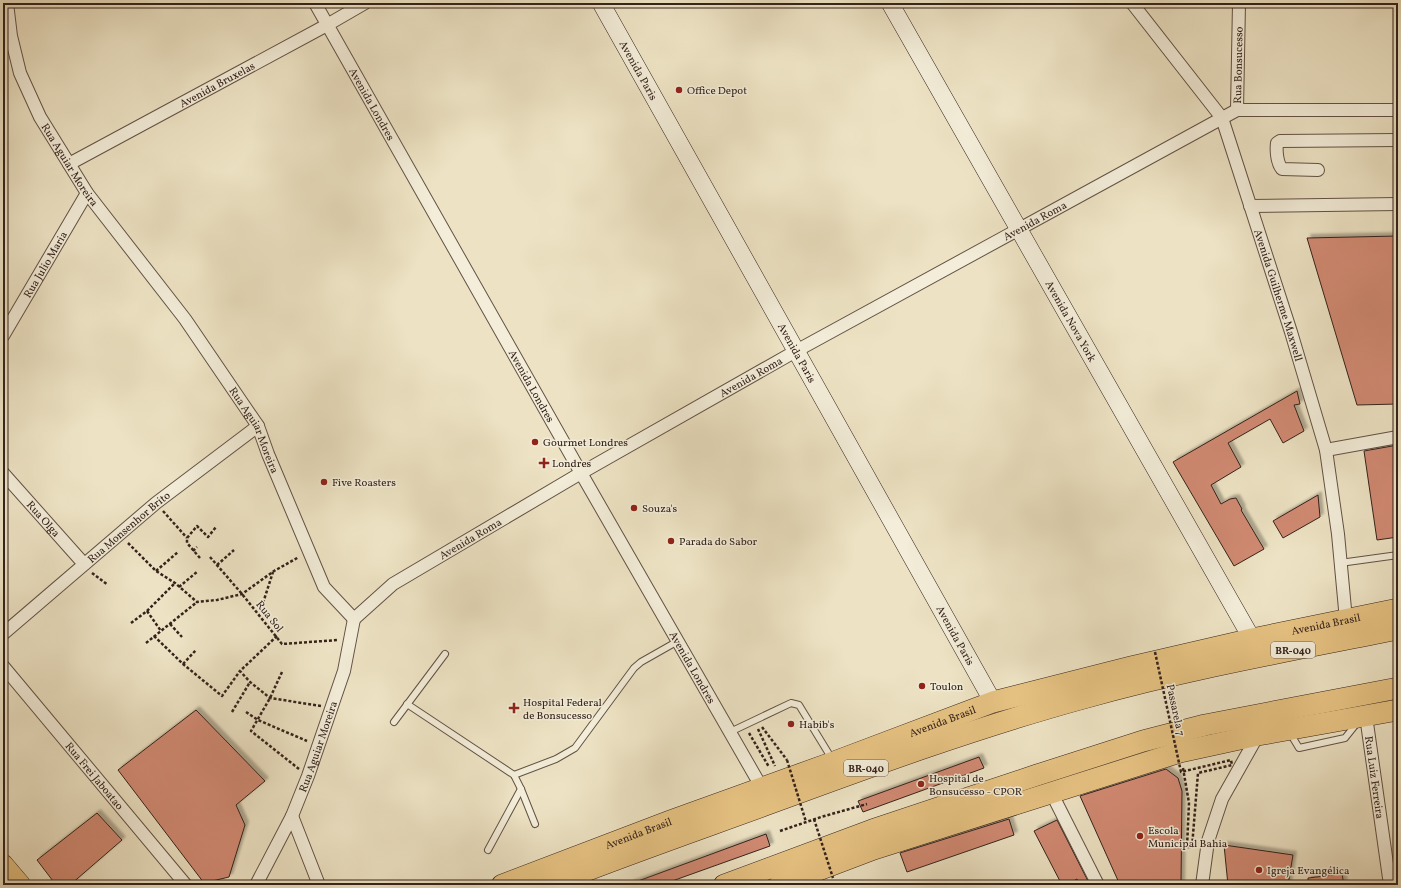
<svg xmlns="http://www.w3.org/2000/svg" width="1401" height="888" font-family="Vollkorn,serif">
	<style>
		.building { fill: #d18a73; stroke: #34221b; filter: url(#shadow) }
		.lines { fill: none; stroke-linecap: round; stroke-linejoin: round }
		.lane-casing { stroke: #625245; stroke-width: 8 }
		.street-casing { stroke: #625245; stroke-width: 14 }
		.secondary-casing { stroke: #34221b; stroke-width: 18 }
		.highway-casing { stroke: #34221b; stroke-width: 22 }
		.path { stroke: #34221b; stroke-width: 2.5; stroke-dasharray: 3 2; stroke-linecap: butt }
		.lane { stroke: #f3edd9; stroke-width: 6 }
		.street { stroke: #f3edd9; stroke-width: 12 }
		.secondary { stroke: #f3edd9; stroke-width: 17 }
		.highway { stroke: #e6c282; stroke-width: 21 }
		.path-bridge { stroke: #34221b; stroke-width: 2.5; stroke-dasharray: 3 2; stroke-linecap: butt }
		.poi-dot { fill: #8f2418; stroke: #f3edd9; stroke-width: 1.5 }
		.labels { text-anchor: middle; stroke-width: 3; stroke-linejoin: round; paint-order: stroke }
		.shield { fill: #f3edd9; stroke: #6d5f54; stroke-width: 1 }
		.shield-label { font-size: 10px; font-weight: bold; fill: #34221b }
		.street-label { font-size: 11px; fill: #34221b; stroke: #f3edd9 }
		.poi-label { font-size: 11px; fill: #34221b; stroke: #f3edd9; text-anchor: start }
	</style>
	<defs>
		<filter id="shadow"><feDropShadow dx="3.5" dy="-3.5" stdDeviation="1" flood-color="#0004"/></filter>
	</defs>
	<rect width="100%" height="100%" fill="#ede3c4"/>
	<filter id="stains"><feTurbulence type="fractalNoise" baseFrequency=".005" numOctaves="4"/><feColorMatrix values="0 0 0 0 .2 0 0 0 0 .09 0 0 0 0 .02 0 0 0 .5 -.17"/></filter>
	<radialGradient id="worn" r=".72"><stop offset=".6" stop-color="#630" stop-opacity="0"/><stop offset="1" stop-color="#630" stop-opacity=".3"/></radialGradient>
	<g class="building">
		<path d="M 1398,236 L 1398,404 L 1357,405 L 1307,238 Z"/>
		<path d="M 1297,391 L 1300,404 L 1294,405 L 1304,431 L 1283,443 L 1270,419 L 1228,443 L 1241,467 L 1211,485 L 1221,504 L 1230,499 L 1236,498 L 1242,509 L 1241,510 L 1264,549 L 1234,566 L 1173,462 Z"/>
		<path d="M 1398,445 L 1398,537 L 1377,540 L 1364,451 Z"/>
		<path d="M 1318,495 L 1320,517 L 1283,538 L 1273,521 Z"/>
		<path d="M 196,710 L 265,781 L 236,805 L 245,825 L 229,877 L 204,883 L 118,770 Z"/>
		<path d="M 979,757 L 984,768 L 863,812 L 858,801 Z"/>
		<path d="M 1166,769 L 1178,778 L 1182,791 L 1181,885 L 1120,885 L 1080,796 Z"/>
		<path d="M 97,813 L 122,840 L 70,885 L 56,885 L 37,860 Z"/>
		<path d="M 1009,819 L 1014,835 L 907,872 L 900,853 Z"/>
		<path d="M 1057,820 L 1090,885 L 1080,885 L 1077,879 L 1066,885 L 1062,885 L 1034,831 Z"/>
		<path d="M 766,834 L 770,846 L 661,885 L 630,885 L 630,884 Z"/>
		<path d="M 1224,845 L 1293,855 L 1288,885 L 1228,885 Z"/>
		<path d="M 1342,874 L 1344,885 L 1308,885 L 1308,878 Z"/>
	</g>
	<g class="lines">
		<g class="lane-casing">
			<g id="lane">
				<path d="M 1340,563 L 1398,555"/>
				<path d="M 407,704 L 514,775 L 521,789 L 535,824"/>
				<path d="M 394,722 L 445,654"/>
				<path d="M 730,732 L 791,703 L 799,705 L 832,759"/>
				<path d="M 1290,733 L 1299,748 L 1345,738 L 1357,723"/>
				<path d="M 514,775 L 556,759 L 575,748 L 634,668 L 641,662 L 678,641"/>
				<path d="M 488,850 L 521,789"/>
			</g>
		</g>
		<g class="street-casing">
			<g id="street">
				<path id="s1" d="M 7,3 L 11,36 L 20,73 L 40,117 L 87,193 L 185,319 L 258,426 L 268,454 L 324,587 L 354,619"/>
				<path id="s2" d="M 315,3 L 581,473 L 762,788"/>
				<path id="s3" d="M 1132,3 L 1222,118 L 1291,332 L 1326,450 L 1338,534 L 1346,620"/>
				<path id="s4" d="M 1237,110 L 1239,3"/>
				<path id="s5" d="M 69,164 L 327,25 L 365,3"/>
				<path d="M 1318,170 L 1282,169 C 1277,163 1276,151 1277,143 L 1280,141 L 1398,140"/>
				<path d="M 1250,206 L 1398,204"/>
				<path id="s6" d="M 3,336 L 87,193"/>
				<path d="M 1326,450 L 1398,437"/>
				<path id="s7" d="M 3,473 L 84,564"/>
				<path id="s8" d="M 354,619 L 393,584 L 581,473 L 796,351 L 1237,110 L 1398,110"/>
				<path id="s9" d="M 3,634 L 156,503 L 258,426"/>
				<path id="s10" d="M 3,666 L 186,885"/>
				<path id="s11" d="M 1366,716 L 1390,885"/>
				<path d="M 1051,792 L 1098,885"/>
				<path d="M 292,816 L 319,885"/>
				<path id="s12" d="M 256,885 L 292,816 L 308,776 L 344,671 L 354,619"/>
				<path d="M 1202,885 L 1208,841 L 1222,799 L 1258,735"/>
			</g>
		</g>
		<g class="secondary-casing">
			<g id="secondary">
				<path id="s13" d="M 601,3 L 993,702"/>
				<path id="s14" d="M 890,3 L 1252,639"/>
			</g>
		</g>
		<g class="highway-casing">
			<g id="highway">
				<path d="M 3,865 L 20,885"/>
				<path id="s15" d="M 502,885 L 670,821 L 834,762 L 993,702 L 1131,667 L 1252,639 L 1398,609"/>
				<path d="M 549,885 C 622,856 697,830 771,803 C 874,765 978,727 1084,698 C 1187,669 1293,650 1398,629"/>
				<path d="M 724,885 L 872,830 L 1037,775 L 1143,741 L 1205,725 L 1398,688"/>
				<path d="M 779,885 L 874,849 L 1180,752 L 1258,735 L 1398,710"/>
			</g>
		</g>
		<g class="path">
			<path d="M 163,511 L 187,538"/>
			<path d="M 128,543 L 156,571 L 175,583 L 197,602 L 217,600 L 242,594 L 274,571 L 299,557"/>
			<path d="M 193,551 L 197,547"/>
			<path d="M 210,557 L 242,594 L 282,644 L 338,640"/>
			<path d="M 200,558 L 187,543 L 187,538 L 197,526 L 208,537 L 216,527"/>
			<path d="M 217,565 L 234,550"/>
			<path d="M 156,571 L 178,552"/>
			<path d="M 92,573 L 108,585"/>
			<path d="M 179,587 L 198,571"/>
			<path d="M 263,603 L 273,572"/>
			<path d="M 147,611 L 161,631"/>
			<path d="M 131,623 L 147,611 L 175,583"/>
			<path d="M 170,624 L 182,637"/>
			<path d="M 154,636 L 183,664 L 222,696 L 240,671"/>
			<path d="M 277,636 L 240,671 L 250,682 L 270,698 L 321,706"/>
			<path d="M 146,643 L 197,602"/>
			<path d="M 183,664 L 196,650"/>
			<path d="M 282,672 L 270,698 L 251,731 L 299,769"/>
			<path d="M 232,712 L 250,682"/>
			<path d="M 246,712 L 258,720 L 307,741"/>
			<path d="M 762,727 L 787,760"/>
			<path d="M 758,729 L 775,766"/>
			<path d="M 749,733 L 769,767"/>
			<path d="M 1183,768 L 1189,803"/>
			<path d="M 780,831 L 821,817 L 867,804"/>
		</g>
		<use href="#lane" class="lane"/>
		<use href="#street" class="street"/>
		<use href="#secondary" class="secondary"/>
		<use href="#highway" class="highway"/>
		<g class="path-bridge">
			<path d="M 1155,652 L 1181,772 L 1231,760 L 1232,765 L 1198,773 L 1192,847 L 1187,847 L 1189,803"/>
			<path d="M 787,760 L 806,822"/>
			<path d="M 814,819 L 833,878"/>
		</g>
	</g>
	<g class="poi-dot">
		<circle cx="679" cy="90" r="4"/>
		<circle cx="535" cy="442" r="4"/>
		<path d="M542 457h4v4h4v4h-4v4h-4v-4h-4v-4h4z"/>
		<circle cx="324" cy="482" r="4"/>
		<circle cx="634" cy="508" r="4"/>
		<circle cx="671" cy="541" r="4"/>
		<circle cx="922" cy="686" r="4"/>
		<path d="M512 702h4v4h4v4h-4v4h-4v-4h-4v-4h4z"/>
		<circle cx="791" cy="724" r="4"/>
		<circle cx="921" cy="784" r="4"/>
		<circle cx="1140" cy="836" r="4"/>
		<circle cx="1259" cy="870" r="4"/>
	</g>
	<g class="labels">
		<g class="shield">
			<rect x="1271" y="642" width="44" height="16" rx="3"/>
			<rect x="844" y="760" width="44" height="16" rx="3"/>
		</g>
		<g class="shield-label">
			<text x="1293" y="654">BR-040</text>
			<text x="866" y="772">BR-040</text>
		</g>
		<g class="street-label">
			<text dy="4" stroke="none"><textPath href="#s4" startOffset="45">Rua Bonsucesso</textPath></text>
			<text dy="4" stroke="none"><textPath href="#s13" startOffset="77">Avenida Paris</textPath></text>
			<text dy="4" stroke="none"><textPath href="#s5" startOffset="168">Avenida Bruxelas</textPath></text>
			<text dy="4" stroke="none"><textPath href="#s2" startOffset="116">Avenida Londres</textPath></text>
			<text dy="4" stroke="none"><textPath href="#s1" startOffset="176">Rua Aguiar Moreira</textPath></text>
			<text dy="4" stroke="none"><textPath href="#s8" startOffset="790">Avenida Roma</textPath></text>
			<text dy="4" stroke="none"><textPath href="#s6" startOffset="83">Rua Julio Maria</textPath></text>
			<text dy="4" stroke="none"><textPath href="#s3" startOffset="332">Avenida Guilherme Maxwell</textPath></text>
			<text dy="4" stroke="none"><textPath href="#s14" startOffset="366">Avenida Nova York</textPath></text>
			<text dy="4" stroke="none"><textPath href="#s13" startOffset="401">Avenida Paris</textPath></text>
			<text dy="4" stroke="none"><textPath href="#s8" startOffset="466">Avenida Roma</textPath></text>
			<text dy="4" stroke="none"><textPath href="#s2" startOffset="440">Avenida Londres</textPath></text>
			<text dy="4" stroke="none"><textPath href="#s1" startOffset="500">Rua Aguiar Moreira</textPath></text>
			<text dy="4" stroke="none"><textPath href="#s7" startOffset="61">Rua Olga</textPath></text>
			<text dy="4" stroke="none"><textPath href="#s9" startOffset="165">Rua Monsenhor Brito</textPath></text>
			<text dy="4" stroke="none"><textPath href="#s8" startOffset="142">Avenida Roma</textPath></text>
			<text transform="translate(270 616) rotate(51)" y="4">Rua Sol</text>
			<text dy="4" stroke="none"><textPath href="#s15" startOffset="866">Avenida Brasil</textPath></text>
			<text dy="4" stroke="none"><textPath href="#s13" startOffset="725">Avenida Paris</textPath></text>
			<text dy="4" stroke="none"><textPath href="#s2" startOffset="764">Avenida Londres</textPath></text>
			<text transform="translate(1176 710) rotate(78)" y="4">Passarela 7</text>
			<text dy="4" stroke="none"><textPath href="#s15" startOffset="470">Avenida Brasil</textPath></text>
			<text dy="4" stroke="none"><textPath href="#s12" startOffset="152">Rua Aguiar Moreira</textPath></text>
			<text dy="4" stroke="none"><textPath href="#s10" startOffset="143">Rua Frei Jaboatao</textPath></text>
			<text dy="4" stroke="none"><textPath href="#s11" startOffset="62">Rua Luiz Ferreira</textPath></text>
			<text dy="4" stroke="none"><textPath href="#s15" startOffset="146">Avenida Brasil</textPath></text>
		</g>
		<g class="poi-label">
			<text x="687" y="94">Office Depot</text>
			<text x="543" y="446">Gourmet Londres</text>
			<text x="552" y="467">Londres</text>
			<text x="332" y="486">Five Roasters</text>
			<text x="642" y="512">Souza's</text>
			<text x="679" y="545">Parada do Sabor</text>
			<text x="930" y="690">Toulon</text>
			<text x="523" y="706">Hospital Federal<tspan x="523" dy="13">de Bonsucesso</tspan></text>
			<text x="799" y="728">Habib's</text>
			<text x="929" y="782">Hospital de<tspan x="929" dy="13">Bonsucesso - CPOR</tspan></text>
			<text x="1148" y="834">Escola<tspan x="1148" dy="13">Municipal Bahia</tspan></text>
			<text x="1267" y="874">Igreja Evangélica</text>
		</g>
	</g>
	<rect width="1401" height="888" fill="none" stroke="#ede3c4" stroke-width="16"/>
	<rect x="4" y="4" width="1393" height="880" fill="none" stroke="#34221b" stroke-width="2"/>
	<rect x="8" y="8" width="1385" height="872" fill="none" stroke="#34221b"/>
	<rect width="100%" height="100%" filter="url(#stains)"/>
	<rect width="100%" height="100%" fill="url(#worn)"/>
</svg>
